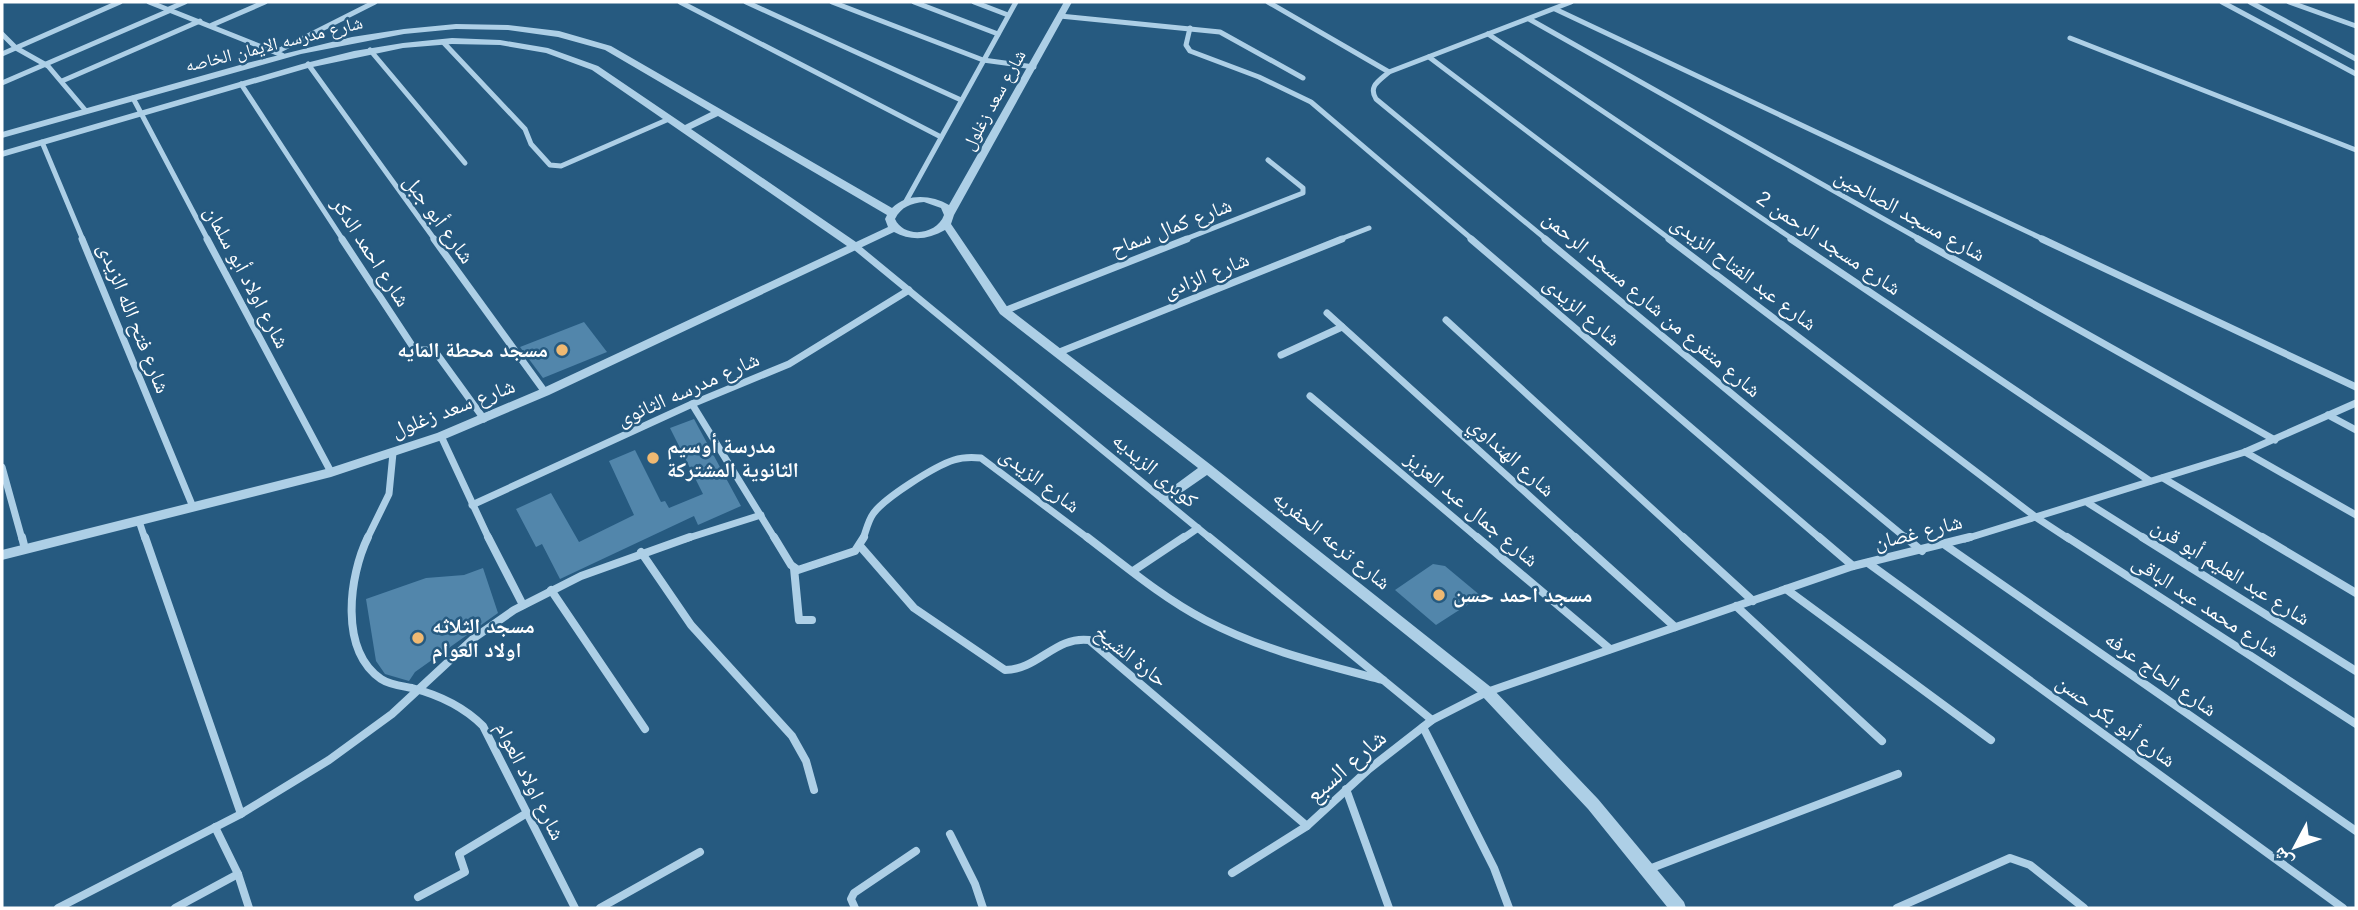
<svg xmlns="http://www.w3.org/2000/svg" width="2358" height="910" font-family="Arial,'Noto Naskh Arabic',sans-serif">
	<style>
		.building { fill: #5286ab }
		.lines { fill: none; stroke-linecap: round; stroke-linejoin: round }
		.minor-far2 { stroke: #adcfe6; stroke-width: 5 }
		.minor-far1 { stroke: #adcfe6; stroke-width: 7 }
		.minor { stroke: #adcfe6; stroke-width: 8 }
		.tertiary { fill: #adcfe6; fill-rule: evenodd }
		.poi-dot { fill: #efb972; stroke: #265a80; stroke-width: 2.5 }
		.labels { text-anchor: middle; stroke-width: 5; stroke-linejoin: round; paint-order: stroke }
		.far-street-label { font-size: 18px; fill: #fff; stroke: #265a80 }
		.street-label { font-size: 21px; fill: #fff; stroke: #265a80 }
		.poi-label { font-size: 21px; font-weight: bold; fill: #fff; stroke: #265a80; text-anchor: start }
		.near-street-label { font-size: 24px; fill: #fff; stroke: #265a80 }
	</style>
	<rect width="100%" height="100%" fill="#265a80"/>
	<g class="building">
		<path d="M 584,322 L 607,352 L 543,378 L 520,347 Z"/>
		<path d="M 694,419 L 741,506 L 698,525 L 694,516 L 560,579 L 542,544 L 536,547 L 516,509 L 551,493 L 579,542 L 634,515 L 609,461 L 635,450 L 661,502 L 665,501 L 669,508 L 703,494 L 670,428 Z"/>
		<path d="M 1433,564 L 1445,566 L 1481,596 L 1436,625 L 1395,590 Z"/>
		<path d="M 483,568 L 498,613 L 415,672 L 409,681 L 385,674 L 376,661 L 366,599 L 426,578 L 464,575 Z"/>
	</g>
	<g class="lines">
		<g class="minor-far2">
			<path d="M 149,2 L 282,55"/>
			<path d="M 680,2 L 941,137"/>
			<path d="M 746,2 L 961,100"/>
			<path d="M 832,2 L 983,60 L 1034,67"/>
			<path d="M 914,2 L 998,34"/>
			<path d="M 974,2 L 1008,15"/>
			<path d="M 1268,2 L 1389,72"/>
			<path d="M 2222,2 L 2356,74"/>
			<path d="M 2250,2 L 2356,59"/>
			<path d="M 2289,2 L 2356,26"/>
			<path d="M 169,9 L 185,2"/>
			<path d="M 1555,9 L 2045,240"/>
			<path d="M 1060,16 L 1220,32 L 1303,78"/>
			<path d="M 1529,19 L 1921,240"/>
			<path d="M 212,25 L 265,2"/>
			<path d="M 1190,28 L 1186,45 L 1190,51 L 1259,77 L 1311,102 L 1473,240"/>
			<path d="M 2,34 L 16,48 L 48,66 L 86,111"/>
			<path d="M 1488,34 L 1794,240"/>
			<path d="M 2070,38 L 2356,150"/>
			<path d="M 443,42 L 525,129 L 531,144 L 550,165 L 561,166 L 669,119"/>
			<path d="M 370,50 L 465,163"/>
			<path d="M 276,52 L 375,2"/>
			<path d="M 2,54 L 120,2"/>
			<path d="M 1429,57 L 1671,240"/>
			<path d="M 308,64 L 435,240"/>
			<path d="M 62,81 L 200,21"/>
			<path d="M 2,83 L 171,10"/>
			<path d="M 241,84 L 343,240"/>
			<path d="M 133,98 L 208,240"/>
			<path d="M 42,142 L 83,240"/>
			<path d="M 905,203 L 1016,2"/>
			<path d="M 1183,240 L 1303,193 L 1303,188 L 1268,160"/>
			<path d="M 1338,240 L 1369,228"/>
			<path d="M 1547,240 L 1376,99 C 1368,86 1379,81 1389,72 L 1571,2"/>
		</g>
		<g class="minor-far1">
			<path d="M 82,239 L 193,507"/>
			<path d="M 207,239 L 331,472"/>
			<path d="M 342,239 L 415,350 L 434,350 L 484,419"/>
			<path d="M 434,239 L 545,392"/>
			<path d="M 1471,239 L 1821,539"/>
			<path d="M 1545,239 L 1907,539"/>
			<path d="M 1669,239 L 2037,518 L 2069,539"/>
			<path d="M 1791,239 L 2150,481"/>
			<path d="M 1918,239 L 2275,440"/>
			<path d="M 2042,239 L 2356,387"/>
			<path d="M 856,247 L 1211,539"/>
			<path d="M 1004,311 L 1187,239"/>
			<path d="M 1327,313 L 1577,539"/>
			<path d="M 1446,320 L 1685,539"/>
			<path d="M 1057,353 L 1342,239"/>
			<path d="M 1281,355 L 1342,327"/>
			<path d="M 1310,396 L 1479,539"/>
			<path d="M 692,404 L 775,539"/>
			<path d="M 2328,415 L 2356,430"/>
			<path d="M 441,436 L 489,539"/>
			<path d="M 2245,452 L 2356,515"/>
			<path d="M 2,467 L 22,539"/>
			<path d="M 2163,478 L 2265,539"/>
			<path d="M 2088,503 L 2145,539"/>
			<path d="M 472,505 L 692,404 L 789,364 L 909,290"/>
			<path d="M 139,521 L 145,539"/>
			<path d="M 367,539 L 389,494 L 393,453"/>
			<path d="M 685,539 L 761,515"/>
			<path d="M 863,539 C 866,531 868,521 873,514 C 884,498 935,466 954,460 C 963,457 972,457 981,458 L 1089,539"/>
			<path d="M 1182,539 L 1198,528"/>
			<path d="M 1965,539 L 2245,452 L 2356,403"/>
		</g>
		<g class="minor">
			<path d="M 22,537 L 25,549"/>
			<path d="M 145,537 L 241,814"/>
			<path d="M 368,537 C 349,576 339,650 381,679 C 390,685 402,686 412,688 C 439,695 463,706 483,726 L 575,908"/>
			<path d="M 488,537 L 523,605"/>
			<path d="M 774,537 L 791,565 L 798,570 L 855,551 L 864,537"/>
			<path d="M 1087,537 C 1125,566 1163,598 1205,620 C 1262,650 1322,664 1383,680"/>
			<path d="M 1209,537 L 1432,720"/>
			<path d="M 1477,537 L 1610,649"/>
			<path d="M 1575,537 L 1675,627"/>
			<path d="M 1683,537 L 1753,601"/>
			<path d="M 1819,537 L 1853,566"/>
			<path d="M 1905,537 L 1922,551"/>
			<path d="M 2067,537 L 2356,724"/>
			<path d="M 2142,537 L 2356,671"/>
			<path d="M 2262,537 L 2356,593"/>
			<path d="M 1945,545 L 2356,831"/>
			<path d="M 860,546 L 914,608 L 1005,670 C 1038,670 1055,636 1089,640 L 1307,826"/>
			<path d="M 641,552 L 691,625 L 792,736 L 806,761 L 814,790"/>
			<path d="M 1868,563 L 2343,908"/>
			<path d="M 794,568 L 799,620 L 812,620"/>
			<path d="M 1133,571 L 1184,537"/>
			<path d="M 1786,589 L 1991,740"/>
			<path d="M 551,590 L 645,729"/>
			<path d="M 1736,606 L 1882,741"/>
			<path d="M 1423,727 L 1494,868 L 1509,908"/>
			<path d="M 1346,789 L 1389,908"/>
			<path d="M 215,827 L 238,874 L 249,908"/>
			<path d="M 950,834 L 975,884 L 983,908"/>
			<path d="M 1649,869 L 1898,774"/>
			<path d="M 1232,873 L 1307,826 L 1369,769 L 1432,720 L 1487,692 L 1853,566 L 1970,537"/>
			<path d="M 418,897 L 465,872 L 459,854 L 527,813"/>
			<path d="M 58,908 L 239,815 L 329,760 L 392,714 L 474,638 L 514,610 L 581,576 L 690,537"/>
			<path d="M 175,908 L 238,874"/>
			<path d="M 600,908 L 700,852"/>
			<path d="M 855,908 L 851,899 L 854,893 L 916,851"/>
			<path d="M 1897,908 L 2010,858 L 2030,865 L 2084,908"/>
		</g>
		<path class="tertiary" d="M 1064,2 L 1072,2 L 954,215 L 951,224 L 1008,308 L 1211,465 L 1492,688 L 1598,799 L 1684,902 L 1686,908 L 1668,908 L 1588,809 L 1482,696 L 1207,475 L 1168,502 L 1160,502 L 1158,499 L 1160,496 L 1198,468 L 1000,314 L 945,230 C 928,240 911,241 894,232 L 549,395 L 445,439 L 331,477 L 2,560 L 2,550 L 330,468 L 437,433 L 541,389 L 847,246 L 592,70 L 546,53 L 500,45 L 452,44 L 403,48 L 308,68 L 2,157 L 2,151 L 302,64 L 354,51 L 403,43 L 452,38 L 500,40 L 548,48 L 598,66 L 685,125 L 711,112 L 605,50 L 558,37 L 508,30 L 456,29 L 404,34 L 301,54 L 2,138 L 2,132 L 247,63 L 352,37 L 404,29 L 456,24 L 508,25 L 559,31 L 611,46 L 892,208 C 908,193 931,195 949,205 ZM 718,116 L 887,215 L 885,219 L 888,227 L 856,242 L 691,129 ZM 924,202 L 941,208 L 944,215 C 937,235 904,239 895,219 C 901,207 911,203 924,202 Z"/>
	</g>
	<g class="poi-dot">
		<circle cx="562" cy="350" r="7"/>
		<circle cx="653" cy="458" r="7"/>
		<circle cx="1439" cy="595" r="7"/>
		<circle cx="418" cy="638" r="7"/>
	</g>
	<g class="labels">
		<g class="far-street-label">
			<text transform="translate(274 44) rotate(-14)" y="6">شارع مدرسه الايمان الخاصه</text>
			<text transform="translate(994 100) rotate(-61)" y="6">شارع سعد زغلول</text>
		</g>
		<g class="street-label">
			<text transform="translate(1910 215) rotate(29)" y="7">شارع مسجد الصالحين</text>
			<text transform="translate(439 219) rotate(54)" y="7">شارع أبو جبل</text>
			<text transform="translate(1171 227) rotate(-21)" y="7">شارع كمال سماح</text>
			<text transform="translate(1829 243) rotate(34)" y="7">شارع مسجد الرحمن 2</text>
			<text transform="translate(371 252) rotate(57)" y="7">شارع احمد الدكر</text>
			<text transform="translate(1744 273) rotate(37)" y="7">شارع عبد الفتاح الزيدى</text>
			<text transform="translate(1206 275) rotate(-22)" y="7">شارع الزادى</text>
			<text transform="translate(247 277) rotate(62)" y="7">شارع اولاد أبو سلمان</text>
			<text transform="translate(1652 304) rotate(40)" y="7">شارع متفرع من شارع مسجد الرحمن</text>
			<text transform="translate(1582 311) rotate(41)" y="7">شارع الزيدى</text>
			<text transform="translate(134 318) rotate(68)" y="7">شارع فتح الله الزيدى</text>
			<text transform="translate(688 389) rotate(-24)" y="7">شارع مدرسه الثانوى</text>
			<text transform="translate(453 408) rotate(-21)" y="7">شارع سعد زغلول</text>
			<text transform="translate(1512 457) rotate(42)" y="7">شارع الهنداوي</text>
			<text transform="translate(1155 470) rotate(40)" y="7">كوبرى الزيديه</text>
			<text transform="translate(1040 480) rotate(37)" y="7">شارع الزيدى</text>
			<text transform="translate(1472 509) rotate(40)" y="7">شارع جمال عبد العزيز</text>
			<text transform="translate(1918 532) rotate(-14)" y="7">شارع غصان</text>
			<text transform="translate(1332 540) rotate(39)" y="7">شارع ترعه الحفريه</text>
			<text transform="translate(2231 572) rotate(32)" y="7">شارع عبد العليم أبو قرن</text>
			<text transform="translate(2206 606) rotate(33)" y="7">شارع محمد عبد الباقى</text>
			<text transform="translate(1131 656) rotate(38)" y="7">حارة الشيخ</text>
			<text transform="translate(2161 674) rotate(35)" y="7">شارع الحاج عرفه</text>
			<text transform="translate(2116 721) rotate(36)" y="7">شارع أبو بكر حسن</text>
			<text transform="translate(530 781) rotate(63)" y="7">شارع اولاد العوام</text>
		</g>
		<g class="poi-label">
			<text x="548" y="357" text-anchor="end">مسجد محطة المايه</text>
			<text x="667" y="453">مدرسة أوسيم<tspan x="667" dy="24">الثانوية المشتركة</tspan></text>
			<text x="1453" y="602">مسجد احمد حسن</text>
			<text x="432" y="633">مسجد الثلاثه<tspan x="432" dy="24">اولاد العوام</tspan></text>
		</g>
		<g class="near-street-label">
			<text transform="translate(1346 766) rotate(-41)" y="8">شارع السبع</text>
		</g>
	</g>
	<rect width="2358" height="910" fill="none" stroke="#ffffff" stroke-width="7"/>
	<g transform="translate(2295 847) rotate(229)" stroke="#265a80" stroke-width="5" paint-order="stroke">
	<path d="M0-5L12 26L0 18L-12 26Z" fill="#ffffff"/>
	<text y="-10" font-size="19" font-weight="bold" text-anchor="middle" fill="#ffffff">ش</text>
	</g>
</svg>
